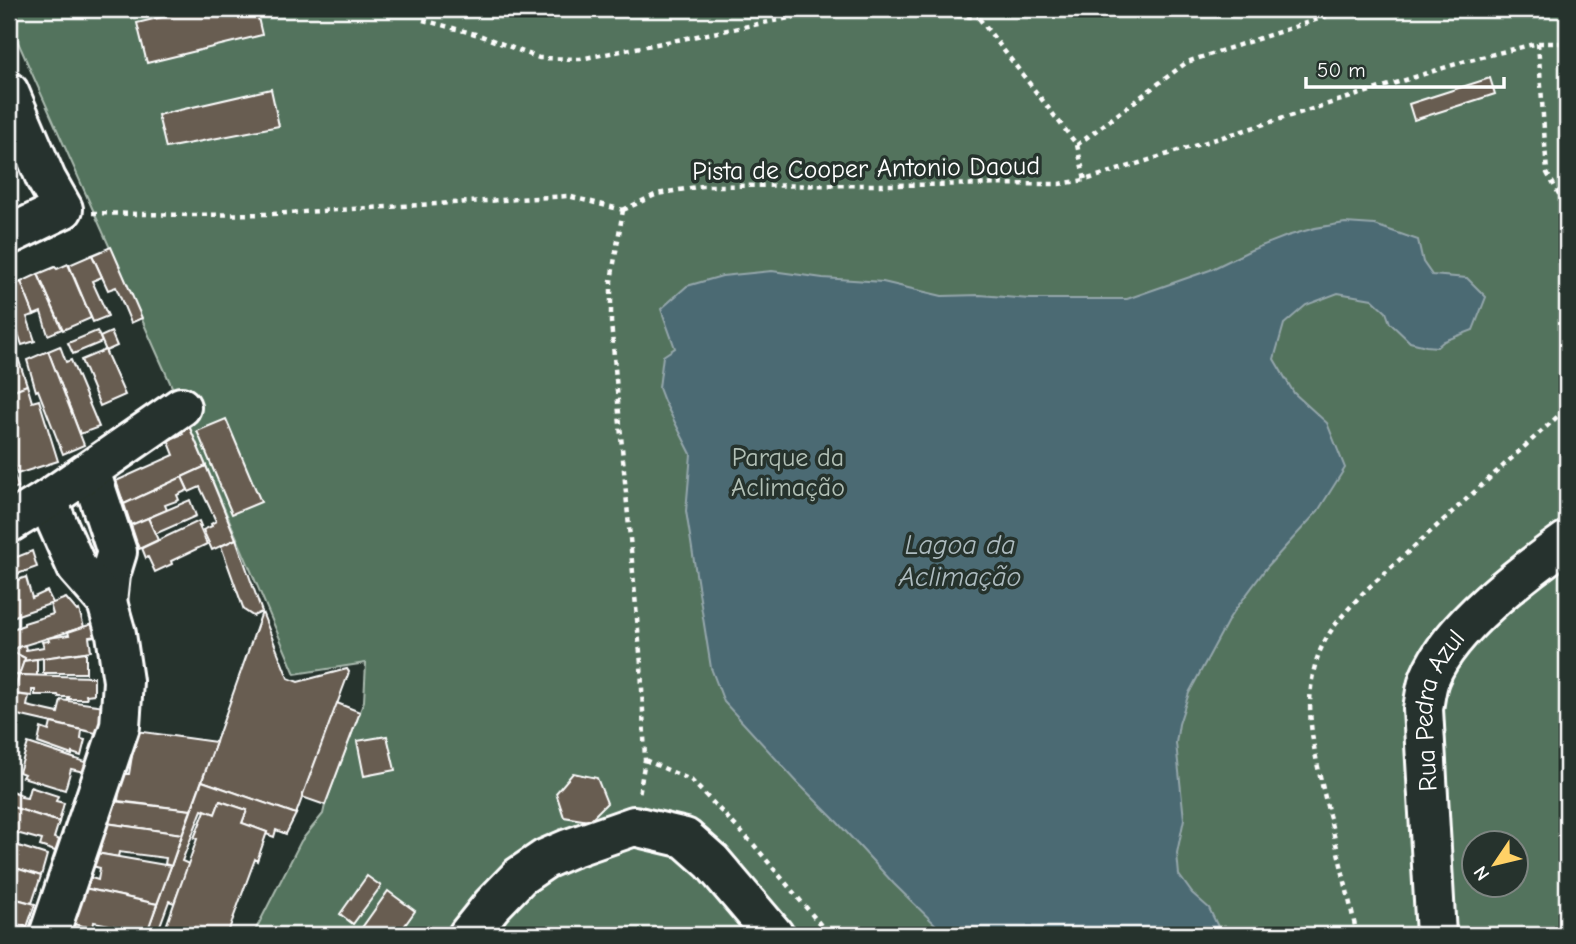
<svg xmlns="http://www.w3.org/2000/svg" width="1576" height="944" font-family="'Comic Neue',sans-serif">
	<style>
		.green { fill: #53735d; stroke: #a9b9ae; stroke-width: 2; fill-rule: evenodd }
		.water { fill: #4c6a73; stroke: #94a6ab; stroke-width: 2 }
		.building { fill: #675d51; stroke: #fff; stroke-width: 2 }
		.lines { fill: none; stroke-linecap: round; stroke-linejoin: round }
		.minor-casing { stroke: #fff; stroke-width: 44 }
		.path { stroke: #fff; stroke-width: 4.5; stroke-dasharray: 5 5; stroke-linecap: butt }
		.minor { stroke: #26332d; stroke-width: 38 }
		.labels { text-anchor: middle; stroke-width: 7; stroke-linejoin: round; paint-order: stroke }
		.street-label { font-size: 26px; fill: #fff; stroke: #26332d }
		.park-label { font-size: 26px; fill: #b2c0b6; stroke: #26332d }
		.water-label { font-size: 28px; font-style: italic; fill: #aebcc0; stroke: #26332d }
	</style>
	<rect width="100%" height="100%" fill="#26332d"/>
	<filter id="ink" filterUnits="userSpaceOnUse"><feTurbulence type="fractalNoise" baseFrequency=".0143" numOctaves="2"/><feDisplacementMap in="SourceGraphic" scale="14" xChannelSelector="R" yChannelSelector="G"/><feConvolveMatrix kernelMatrix="1 2 1 2 8 2 1 2 1" color-interpolation-filters="sRGB"/></filter>
	<g filter="url(#ink)">
		<path class="green" d="M 9,9 L 1567,9 L 1567,935 L 253,935 L 301,841 L 323,814 L 325,805 L 364,701 L 366,663 L 295,674 L 181,407 L 9,22 ZM 1474,842 L 1516,842 L 1516,884 L 1474,884 Z"/>
		<path class="water" d="M 1345,223 L 1375,225 L 1418,240 L 1423,262 L 1432,275 L 1467,278 L 1486,297 L 1473,330 L 1444,341 L 1437,347 L 1426,346 L 1410,342 L 1390,323 L 1386,312 L 1372,299 L 1338,293 L 1306,305 L 1284,324 L 1274,359 L 1294,393 L 1327,423 L 1345,468 L 1318,511 L 1267,567 L 1230,617 L 1189,693 L 1179,724 L 1176,743 L 1184,819 L 1177,853 L 1179,875 L 1192,893 L 1209,908 L 1222,935 L 946,935 L 894,884 L 837,822 L 798,783 L 724,702 L 711,668 L 686,511 L 691,454 L 664,401 L 659,388 L 663,356 L 675,348 L 661,309 L 687,286 L 722,276 L 772,271 L 823,278 L 883,282 L 942,296 L 980,295 L 1030,299 L 1127,299 L 1210,270 L 1251,250 L 1287,236 L 1315,228 Z"/>
		<g class="building">
			<path d="M 195,9 L 256,9 L 262,35 L 147,63 L 137,23 Z"/>
			<path d="M 1490,78 L 1495,94 L 1414,120 L 1409,104 Z"/>
			<path d="M 271,89 L 279,126 L 166,148 L 158,115 Z"/>
			<path d="M 111,247 L 142,318 L 131,323 L 116,287 L 108,290 L 92,255 Z"/>
			<path d="M 92,255 L 102,277 L 92,281 L 108,316 L 93,322 L 69,265 Z"/>
			<path d="M 68,264 L 91,318 L 63,330 L 38,274 L 55,267 L 57,269 Z"/>
			<path d="M 38,274 L 62,329 L 48,335 L 41,312 L 34,315 L 21,282 Z"/>
			<path d="M 21,282 L 34,315 L 27,317 L 35,341 L 22,345 L 9,307 L 9,287 Z"/>
			<path d="M 9,320 L 11,326 L 15,324 L 19,338 L 12,340 L 27,385 L 9,392 Z"/>
			<path d="M 97,331 L 102,342 L 73,354 L 68,343 Z"/>
			<path d="M 111,332 L 117,346 L 106,351 L 100,337 Z"/>
			<path d="M 60,346 L 66,362 L 71,360 L 99,427 L 80,434 L 48,351 Z"/>
			<path d="M 105,350 L 125,395 L 100,406 L 81,360 Z"/>
			<path d="M 48,351 L 84,445 L 63,454 L 38,390 L 36,391 L 27,360 Z"/>
			<path d="M 27,385 L 32,402 L 39,400 L 58,461 L 17,474 L 9,450 L 9,392 Z"/>
			<path d="M 226,419 L 261,502 L 232,514 L 197,431 Z"/>
			<path d="M 189,426 L 206,466 L 124,504 L 116,481 L 174,455 L 168,440 L 183,434 L 181,429 Z"/>
			<path d="M 9,459 L 18,487 L 9,490 Z"/>
			<path d="M 206,466 L 236,539 L 212,550 L 203,530 L 212,526 L 211,524 L 216,521 L 200,487 L 189,492 L 182,477 Z"/>
			<path d="M 182,477 L 188,490 L 177,495 L 179,500 L 165,505 L 167,510 L 131,525 L 124,504 Z"/>
			<path d="M 190,500 L 196,516 L 155,534 L 148,518 Z"/>
			<path d="M 148,518 L 158,540 L 139,549 L 131,525 Z"/>
			<path d="M 199,521 L 201,526 L 199,526 L 207,544 L 171,561 L 172,564 L 155,572 L 148,557 L 146,558 L 142,548 Z"/>
			<path d="M 236,539 L 262,612 L 253,616 L 244,610 L 221,546 Z"/>
			<path d="M 32,551 L 37,567 L 9,577 L 9,552 L 12,559 Z"/>
			<path d="M 26,577 L 32,598 L 47,591 L 53,603 L 9,618 L 9,583 Z"/>
			<path d="M 66,598 L 77,611 L 79,610 L 84,627 L 9,650 L 9,630 L 24,625 L 24,623 L 53,614 L 50,604 Z"/>
			<path d="M 262,612 L 288,678 L 298,682 L 347,669 L 349,672 L 296,814 L 202,781 Z"/>
			<path d="M 98,622 L 102,635 L 89,637 L 91,651 L 24,661 L 25,658 L 9,650 L 25,645 L 26,650 L 44,647 L 42,642 L 49,641 L 48,638 L 69,635 L 68,632 Z"/>
			<path d="M 9,650 L 25,658 L 19,676 L 9,672 Z"/>
			<path d="M 86,652 L 86,673 L 43,673 L 43,658 Z"/>
			<path d="M 37,659 L 37,676 L 19,675 L 24,661 Z"/>
			<path d="M 9,672 L 19,676 L 15,688 L 9,686 Z"/>
			<path d="M 19,675 L 94,677 L 94,694 L 86,695 L 87,699 L 68,699 L 69,697 L 59,697 L 58,695 L 35,695 L 35,690 L 32,690 L 32,696 L 14,694 Z"/>
			<path d="M 14,694 L 29,696 L 27,706 L 58,713 L 61,700 L 105,706 L 100,734 L 9,713 Z"/>
			<path d="M 337,703 L 360,712 L 325,805 L 302,797 Z"/>
			<path d="M 51,723 L 82,730 L 81,739 L 85,740 L 81,756 L 72,753 L 72,755 L 38,743 L 41,728 L 49,731 Z"/>
			<path d="M 136,731 L 216,742 L 191,810 L 118,801 L 121,774 L 129,774 Z"/>
			<path d="M 387,736 L 395,770 L 364,776 L 357,741 Z"/>
			<path d="M 9,737 L 16,740 L 9,764 Z"/>
			<path d="M 28,743 L 91,764 L 88,773 L 71,769 L 65,790 L 22,777 L 24,774 L 19,772 Z"/>
			<path d="M 573,773 L 597,778 L 607,803 L 589,821 L 564,817 L 556,793 Z"/>
			<path d="M 202,781 L 296,814 L 286,834 L 276,830 L 274,837 L 266,834 L 267,832 L 242,823 L 247,810 L 220,801 L 215,814 L 202,810 L 182,861 L 189,864 L 174,903 L 169,901 L 158,931 L 163,933 L 163,935 L 146,935 Z"/>
			<path d="M 30,787 L 58,796 L 56,801 L 64,803 L 59,822 L 9,806 L 9,790 L 22,795 L 21,797 L 27,798 Z"/>
			<path d="M 113,801 L 191,810 L 182,834 L 106,823 Z"/>
			<path d="M 220,801 L 247,810 L 242,823 L 267,832 L 257,861 L 255,859 L 227,935 L 163,935 L 197,839 L 194,838 L 205,811 L 205,810 L 215,814 Z"/>
			<path d="M 9,806 L 59,822 L 54,838 L 65,842 L 61,853 L 40,846 L 42,840 L 9,831 Z"/>
			<path d="M 106,823 L 182,834 L 171,866 L 165,864 L 166,858 L 119,852 L 118,857 L 96,853 Z"/>
			<path d="M 9,843 L 47,855 L 41,876 L 9,866 Z"/>
			<path d="M 96,853 L 171,866 L 157,904 L 84,888 L 88,877 L 98,880 L 100,868 L 92,866 Z"/>
			<path d="M 9,866 L 41,876 L 32,903 L 9,897 Z"/>
			<path d="M 367,876 L 381,886 L 353,924 L 340,914 Z"/>
			<path d="M 84,888 L 157,904 L 146,935 L 130,935 L 119,933 L 120,927 L 94,922 L 93,928 L 72,924 Z"/>
			<path d="M 388,891 L 415,911 L 398,935 L 371,935 L 361,929 Z"/>
			<path d="M 9,897 L 35,904 L 27,927 L 9,922 Z"/>
			<path d="M 9,922 L 27,927 L 25,935 L 9,935 Z"/>
			<path d="M 72,924 L 111,931 L 110,935 L 69,935 Z"/>
		</g>
		<g class="lines">
			<g class="minor-casing">
				<g id="minor">
					<path d="M 9,92 L 46,179 L 63,209 L 9,235"/>
					<path d="M 90,471 L 117,552 L 110,575 L 107,602"/>
					<path d="M 47,500 L 77,568 L 107,602 L 116,634 L 123,681 L 120,726 L 49,935"/>
					<path d="M 9,523 L 47,500 L 181,407"/>
					<path d="M 468,935 L 492,905 L 520,876 L 545,859 L 568,849 L 634,826 L 685,838 L 712,862 L 774,935"/>
					<path id="s1" d="M 1436,935 L 1423,709 C 1425,698 1426,686 1430,677 C 1450,627 1524,572 1567,541"/>
				</g>
			</g>
			<g class="path">
				<path d="M 837,9 L 978,17"/>
				<path d="M 976,9 L 978,17 L 1077,145 L 1085,180"/>
				<path d="M 423,20 L 479,35 L 539,58 L 580,59 L 835,9"/>
				<path d="M 1538,43 L 1547,173 L 1567,208"/>
				<path d="M 1077,145 L 1187,62 L 1349,9"/>
				<path d="M 623,210 L 657,194 L 702,186 L 1059,184 L 1085,180 L 1466,61 L 1538,43 L 1561,43 L 1567,45"/>
				<path d="M 623,210 L 611,281 L 611,322 L 641,664 L 645,760 L 639,795"/>
				<path d="M 92,213 L 190,215 L 271,214 L 568,196 L 623,210"/>
				<path d="M 645,760 L 691,780 L 754,845 L 829,935"/>
				<path d="M 1357,935 C 1348,895 1339,855 1329,815 C 1318,765 1301,713 1316,662 C 1324,634 1345,612 1365,591 L 1567,408"/>
			</g>
			<use href="#minor" class="minor"/>
		</g>
	</g>
	<g class="labels">
		<g class="street-label">
			<text transform="translate(866 168) rotate(-1)" y="9">Pista de Cooper Antonio Daoud</text>
			<text dy="9" stroke="none"><textPath href="#s1" startOffset="228">Rua Pedra Azul</textPath></text>
		</g>
		<g class="park-label">
			<text x="788" y="466">Parque da<tspan x="788" dy="30">Aclimação</tspan></text>
		</g>
		<g class="water-label">
			<text x="960" y="554">Lagoa da<tspan x="960" dy="32">Aclimação</tspan></text>
		</g>
	</g>
	<rect width="1576" height="944" fill="none" stroke="#26332d" stroke-width="35"/>
	<rect x="18" y="18" width="1541" height="909" fill="none" stroke="#fff" stroke-width="2.5" filter="url(#ink)"/>
	<g transform="translate(1495 864) rotate(235)"><circle r="33" fill="#26332d" stroke="#7d8581" stroke-width="2"/>
	<path d="M0-5L12 26L0 18L-12 26Z" fill="#ffd166"/>
	<text y="-10" font-size="19" font-weight="bold" text-anchor="middle" fill="#ffffff">N</text>
	</g>
	<path d="M1306 77v10h198v-10" fill="none" stroke="#ffffff" stroke-width="3.5"/>
	<text x="1317" y="77" font-size="21" fill="#ffffff" stroke="#26332d" stroke-width="5" paint-order="stroke">50 m</text>
</svg>
